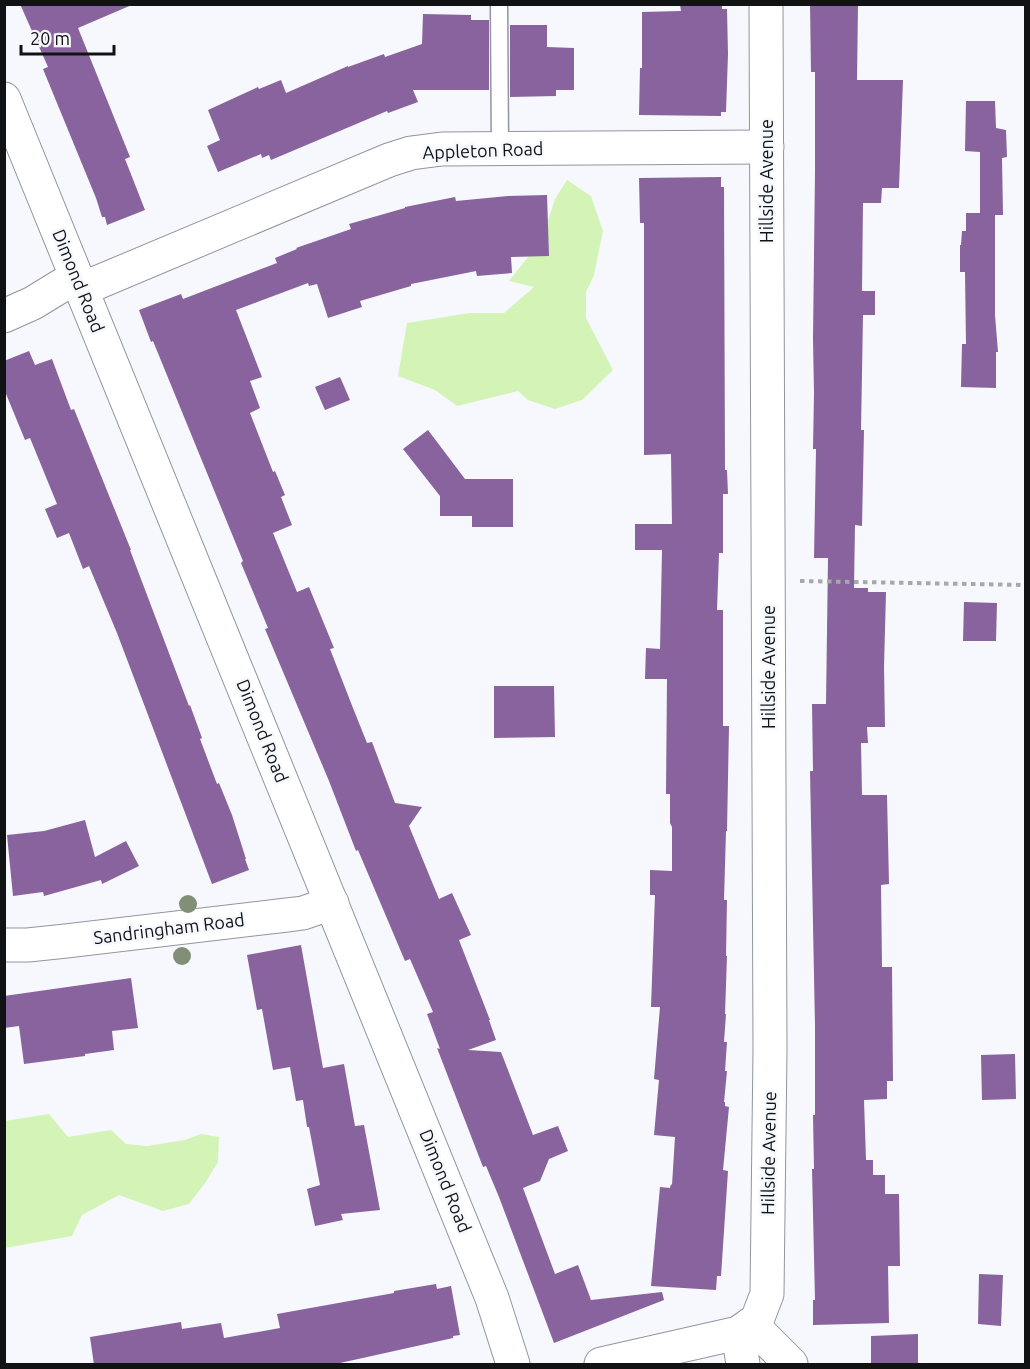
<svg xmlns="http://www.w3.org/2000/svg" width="1030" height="1369" font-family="Ubuntu,sans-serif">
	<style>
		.green { fill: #d3f4b6 }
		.building { fill: #88639d }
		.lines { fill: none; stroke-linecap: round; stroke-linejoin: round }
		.lane-casing { stroke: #91959d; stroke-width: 19 }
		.street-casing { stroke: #91959d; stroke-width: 35 }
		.path { stroke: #a6a8ac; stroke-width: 4; stroke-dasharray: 4.5 4.5; stroke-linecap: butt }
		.lane { stroke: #fff; stroke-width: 16 }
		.street { stroke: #fff; stroke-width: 33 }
		.tree { fill: #828f76 }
		.labels { text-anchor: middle; stroke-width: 5; stroke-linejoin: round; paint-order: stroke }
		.street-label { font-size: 18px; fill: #101214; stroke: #f6f8fd }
	</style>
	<rect width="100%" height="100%" fill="#f6f8fd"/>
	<g class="green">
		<path d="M 567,180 L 591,196 L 603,231 L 594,275 L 586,292 L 586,318 L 613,370 L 582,400 L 555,409 L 528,400 L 518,391 L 457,406 L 435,390 L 398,376 L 407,323 L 470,313 L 504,313 L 534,287 L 509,281 L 542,239 L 555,199 Z"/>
		<path d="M 49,1114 L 68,1137 L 111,1130 L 126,1144 L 147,1146 L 185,1140 L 201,1134 L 219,1137 L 218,1162 L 205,1183 L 189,1204 L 163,1211 L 119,1195 L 82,1215 L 72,1236 L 5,1248 L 5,1121 Z"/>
	</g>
	<g class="building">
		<path d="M 20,4 L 134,4 L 78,28 L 130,157 L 125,159 L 145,210 L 107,225 L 105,217 L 102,217 L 96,198 L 43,69 L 48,67 Z"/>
		<path d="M 810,4 L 858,4 L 857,80 L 903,80 L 899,188 L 882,188 L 881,203 L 863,203 L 862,291 L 875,291 L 875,315 L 863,315 L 861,430 L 864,430 L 862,526 L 855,525 L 854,588 L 868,588 L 868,592 L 886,592 L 884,667 L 885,727 L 867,727 L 868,743 L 861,743 L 862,795 L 887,795 L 889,884 L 881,885 L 882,967 L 892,967 L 893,1081 L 887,1081 L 887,1099 L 864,1100 L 866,1160 L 873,1160 L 873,1175 L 885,1175 L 885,1194 L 899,1194 L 900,1266 L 888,1266 L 889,1323 L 813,1325 L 813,1300 L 815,1300 L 812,1169 L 814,1169 L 813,1115 L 815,1115 L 815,1026 L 810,771 L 813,771 L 812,704 L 826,704 L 828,558 L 814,558 L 816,449 L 813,449 L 814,393 L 813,339 L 815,172 L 815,72 L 811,72 Z"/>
		<path d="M 680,5 L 722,5 L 722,9 L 727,9 L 728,54 L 726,112 L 721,112 L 721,116 L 639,115 L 640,68 L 642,68 L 642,12 L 681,11 Z"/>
		<path d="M 423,14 L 471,15 L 471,20 L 489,20 L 489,90 L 413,90 L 418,102 L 388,113 L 387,111 L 271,160 L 269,155 L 262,158 L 261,154 L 218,172 L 207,146 L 220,140 L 208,110 L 258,87 L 259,89 L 281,80 L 286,93 L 348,66 L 348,67 L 384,54 L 385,57 L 422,44 Z"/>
		<path d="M 510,25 L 547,25 L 547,47 L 574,48 L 574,90 L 556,90 L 556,96 L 510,97 Z"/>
		<path d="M 966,101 L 995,101 L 996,128 L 1006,130 L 1007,157 L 1002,158 L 1003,215 L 995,215 L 995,315 L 998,352 L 996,352 L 996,388 L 961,387 L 962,344 L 966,344 L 965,272 L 960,272 L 960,245 L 961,245 L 962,231 L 966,231 L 966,213 L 980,213 L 980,152 L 965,151 Z"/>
		<path d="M 721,177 L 721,187 L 724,187 L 725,470 L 727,470 L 728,494 L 723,494 L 723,553 L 719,553 L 717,610 L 723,610 L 723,726 L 729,726 L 727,831 L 726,831 L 724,900 L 727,900 L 726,956 L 727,956 L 725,1014 L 726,1014 L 724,1042 L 727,1042 L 725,1071 L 727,1071 L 724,1102 L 725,1102 L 725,1106 L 729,1107 L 723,1170 L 728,1171 L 721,1276 L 717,1276 L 716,1290 L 651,1286 L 660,1187 L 670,1188 L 671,1184 L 672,1185 L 675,1137 L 654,1135 L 659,1080 L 654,1079 L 660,1007 L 651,1007 L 655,895 L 650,895 L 650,870 L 672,871 L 672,827 L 670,823 L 670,794 L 666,794 L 667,679 L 645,679 L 646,648 L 660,649 L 662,550 L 635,550 L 635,524 L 672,524 L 671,454 L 644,455 L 644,223 L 640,223 L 639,178 Z"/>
		<path d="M 547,195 L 549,256 L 511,257 L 512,273 L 477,276 L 476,271 L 411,284 L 411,286 L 360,301 L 362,307 L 328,318 L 317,284 L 309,286 L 308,283 L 236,310 L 262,377 L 250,381 L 260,408 L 250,413 L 273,472 L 275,471 L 285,495 L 281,497 L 292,525 L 273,533 L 297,592 L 309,587 L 334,648 L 330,649 L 353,708 L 367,743 L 372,742 L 395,803 L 422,807 L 409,826 L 439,899 L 452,893 L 471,935 L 459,940 L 490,1020 L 489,1020 L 496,1040 L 468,1050 L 501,1052 L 533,1135 L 558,1126 L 568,1151 L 549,1159 L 540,1181 L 523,1188 L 555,1274 L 578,1265 L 591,1300 L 662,1292 L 664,1300 L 554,1343 L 499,1197 L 486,1166 L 483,1167 L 437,1048 L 440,1049 L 427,1014 L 433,1012 L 410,959 L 405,961 L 358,850 L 356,851 L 329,781 L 265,629 L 268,628 L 241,563 L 243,561 L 153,341 L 151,342 L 139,310 L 181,294 L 183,299 L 277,263 L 275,258 L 297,249 L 296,248 L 351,229 L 349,224 L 405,208 L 405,207 L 455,197 L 456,201 L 508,196 Z"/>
		<path d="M 29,351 L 35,365 L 52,359 L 71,410 L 74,409 L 131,550 L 130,550 L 189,706 L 190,705 L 202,738 L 200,739 L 217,784 L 219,783 L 232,815 L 246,859 L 245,859 L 249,870 L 212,884 L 117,633 L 89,566 L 83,569 L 69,533 L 57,538 L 45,509 L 57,504 L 30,438 L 25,440 L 4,389 L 4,361 Z"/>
		<path d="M 340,377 L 350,400 L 325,410 L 315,387 Z"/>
		<path d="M 428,430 L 465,479 L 513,479 L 513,527 L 472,527 L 472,516 L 440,516 L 440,496 L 403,449 Z"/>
		<path d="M 964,602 L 997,603 L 996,641 L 963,641 Z"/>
		<path d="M 494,686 L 554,686 L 555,737 L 494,738 Z"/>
		<path d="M 85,820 L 95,857 L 126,841 L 139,866 L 102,884 L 101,880 L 44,896 L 43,892 L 13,896 L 7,835 L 44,831 Z"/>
		<path d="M 301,945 L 323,1068 L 344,1064 L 355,1126 L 364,1125 L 380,1210 L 341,1214 L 343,1220 L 315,1226 L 307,1189 L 320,1185 L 309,1127 L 307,1127 L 303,1100 L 296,1101 L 290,1067 L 273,1070 L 262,1009 L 257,1010 L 247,955 Z"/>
		<path d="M 131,978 L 138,1028 L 112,1031 L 114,1050 L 85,1054 L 85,1056 L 24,1064 L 19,1026 L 4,1028 L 4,996 Z"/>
		<path d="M 1015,1054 L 1016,1099 L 982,1100 L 981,1055 Z"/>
		<path d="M 979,1274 L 1003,1275 L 1001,1326 L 978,1324 Z"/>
		<path d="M 436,1284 L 437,1289 L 451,1286 L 460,1335 L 453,1336 L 453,1338 L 331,1365 L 94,1365 L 90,1337 L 181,1322 L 182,1329 L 221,1323 L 224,1338 L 280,1328 L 277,1314 L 394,1293 L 394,1291 Z"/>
		<path d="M 918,1334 L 918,1365 L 871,1365 L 871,1336 Z"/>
	</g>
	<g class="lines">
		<g class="lane-casing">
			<path id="lane" d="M 499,4 L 500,149"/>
		</g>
		<g class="street-casing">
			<g id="street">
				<path d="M 4,99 L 492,1298 L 513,1364"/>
				<path d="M 82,289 L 389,160 L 411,153 L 442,149 L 767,147"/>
				<path d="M 4,316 L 33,303 L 64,284 L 78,278"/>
				<path d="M 4,945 L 28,945 L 66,941 L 287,915 L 303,913 L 332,903"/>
				<path d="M 751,1324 L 791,1364"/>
				<path d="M 738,1333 L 743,1364"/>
				<path d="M 601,1364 L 738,1333 L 757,1320 L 767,1294 L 770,1050 L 766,4"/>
			</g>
		</g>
		<path class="path" d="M 800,581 L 1026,585"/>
		<use href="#lane" class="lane"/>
		<use href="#street" class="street"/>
	</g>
	<g class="tree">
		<circle cx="188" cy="904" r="9"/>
		<circle cx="182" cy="956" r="9"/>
	</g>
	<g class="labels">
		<g class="street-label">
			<text transform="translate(483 151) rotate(-2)" y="6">Appleton Road</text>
			<text transform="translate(767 181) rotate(-90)" y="6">Hillside Avenue</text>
			<text transform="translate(78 281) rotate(68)" y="6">Dimond Road</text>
			<text transform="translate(769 667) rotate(-90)" y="6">Hillside Avenue</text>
			<text transform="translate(262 731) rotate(68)" y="6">Dimond Road</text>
			<text transform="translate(169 929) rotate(-7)" y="6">Sandringham Road</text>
			<text transform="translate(769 1153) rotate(-89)" y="6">Hillside Avenue</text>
			<text transform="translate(445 1181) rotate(68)" y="6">Dimond Road</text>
		</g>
	</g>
	<rect width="1030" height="1369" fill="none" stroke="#101214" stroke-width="12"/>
	<path d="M21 45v9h93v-9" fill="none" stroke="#101214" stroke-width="3"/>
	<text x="30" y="45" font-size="18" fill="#101214" stroke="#f6f8fd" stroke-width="4.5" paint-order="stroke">20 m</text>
</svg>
